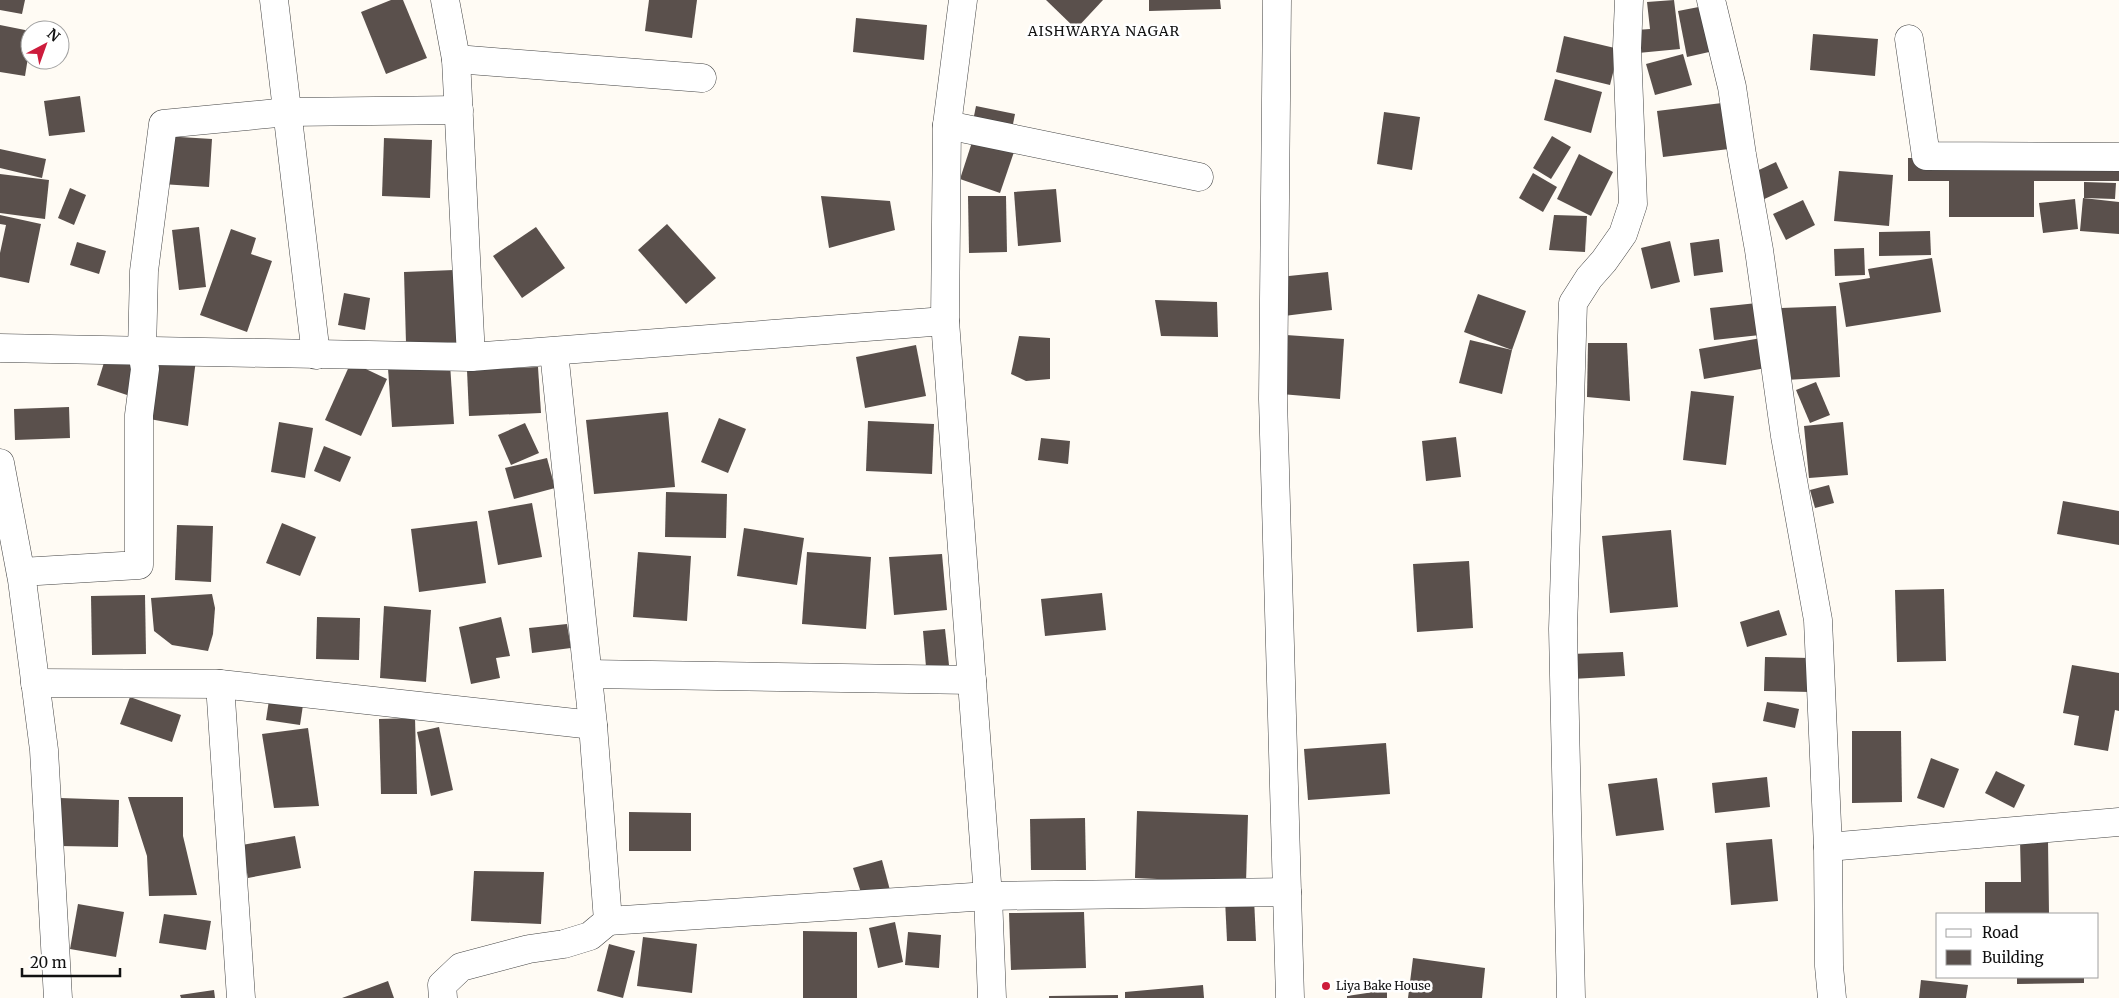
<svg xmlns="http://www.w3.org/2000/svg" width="2119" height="998" font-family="Merriweather,serif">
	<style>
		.building { fill: #5a504c }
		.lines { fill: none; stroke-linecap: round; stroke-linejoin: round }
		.street-casing { stroke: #444; stroke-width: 29 }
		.street { stroke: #fff; stroke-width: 28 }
		.poi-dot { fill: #cd1c3c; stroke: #fff; stroke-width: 2 }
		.labels { text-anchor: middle; stroke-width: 5; stroke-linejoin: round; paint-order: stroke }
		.poi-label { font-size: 12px; fill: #111; stroke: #fff; text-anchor: start }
		.neighbourhood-label { font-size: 14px; letter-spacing: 1px; fill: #111; stroke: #fff }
	</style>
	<rect width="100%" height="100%" fill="#fffbf4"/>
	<g class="building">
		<path d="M 0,0 L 25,0 L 22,14 L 0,10 Z"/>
		<path d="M 391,0 L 403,0 L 427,58 L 386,74 L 361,12 Z"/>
		<path d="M 649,0 L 697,0 L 692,38 L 645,31 Z"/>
		<path d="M 1046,0 L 1103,0 L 1076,29 Z"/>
		<path d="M 1149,0 L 1220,0 L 1221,9 L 1149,11 Z"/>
		<path d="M 1674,0 L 1680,49 L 1638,53 L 1636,30 L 1650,29 L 1647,2 Z"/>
		<path d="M 1709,5 L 1718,50 L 1687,57 L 1678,11 Z"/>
		<path d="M 856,18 L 927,25 L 924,60 L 853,52 Z"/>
		<path d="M 0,25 L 30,31 L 30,45 L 25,76 L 0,72 Z"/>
		<path d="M 1813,34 L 1878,39 L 1875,76 L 1810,70 Z"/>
		<path d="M 1564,36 L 1619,49 L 1610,85 L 1556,72 Z"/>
		<path d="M 1683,54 L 1692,85 L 1655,95 L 1646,64 Z"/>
		<path d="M 1555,79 L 1602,92 L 1591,133 L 1544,120 Z"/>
		<path d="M 80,96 L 85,132 L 49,136 L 44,101 Z"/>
		<path d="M 1722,103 L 1729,149 L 1663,157 L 1657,111 Z"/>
		<path d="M 976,106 L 1015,114 L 1012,129 L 973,121 Z"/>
		<path d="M 1384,112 L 1420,117 L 1412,170 L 1377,164 Z"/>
		<path d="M 164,136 L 212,139 L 209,187 L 161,184 Z"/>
		<path d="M 974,136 L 1015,149 L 1000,193 L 960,179 Z"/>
		<path d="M 1552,136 L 1571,147 L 1551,179 L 1533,168 Z"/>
		<path d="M 384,138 L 432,140 L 430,198 L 382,196 Z"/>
		<path d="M 0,149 L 46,159 L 42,178 L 0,168 Z"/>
		<path d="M 1579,154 L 1613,172 L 1591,216 L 1557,199 Z"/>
		<path d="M 1908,158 L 2119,158 L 2119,181 L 2034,181 L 2034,217 L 1949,217 L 1949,181 L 1908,181 Z"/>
		<path d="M 1776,162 L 1788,188 L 1758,202 L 1746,176 Z"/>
		<path d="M 1839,171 L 1893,175 L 1889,226 L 1834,221 Z"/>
		<path d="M 1533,173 L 1557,187 L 1543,212 L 1519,198 Z"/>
		<path d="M 0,174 L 49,180 L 45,219 L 0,213 Z"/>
		<path d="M 2084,182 L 2116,183 L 2115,199 L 2084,198 Z"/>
		<path d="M 70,188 L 86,195 L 74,225 L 58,218 Z"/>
		<path d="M 1056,189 L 1061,242 L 1018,246 L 1014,192 Z"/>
		<path d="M 821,196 L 890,201 L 895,230 L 829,248 Z"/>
		<path d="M 968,196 L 1006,196 L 1007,252 L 969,253 Z"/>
		<path d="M 2083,198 L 2119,202 L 2119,234 L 2080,231 Z"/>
		<path d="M 2075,199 L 2078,229 L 2043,233 L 2039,203 Z"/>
		<path d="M 1803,200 L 1815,225 L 1786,240 L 1773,214 Z"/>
		<path d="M 0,215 L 41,224 L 29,283 L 0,277 L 0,253 L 6,225 L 0,224 Z"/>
		<path d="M 1554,215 L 1587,216 L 1585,252 L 1549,250 Z"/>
		<path d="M 667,224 L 716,278 L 686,304 L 638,250 Z"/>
		<path d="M 199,227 L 206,287 L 179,290 L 172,230 Z"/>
		<path d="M 536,227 L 565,268 L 522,298 L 493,256 Z"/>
		<path d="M 231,229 L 256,238 L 251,254 L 272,261 L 247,332 L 200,315 Z"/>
		<path d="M 1930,231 L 1931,255 L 1879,256 L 1879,232 Z"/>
		<path d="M 1719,239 L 1723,272 L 1694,276 L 1690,243 Z"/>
		<path d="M 1670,241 L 1680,282 L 1651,289 L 1641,248 Z"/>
		<path d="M 77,242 L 106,251 L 99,274 L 70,265 Z"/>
		<path d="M 1864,248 L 1865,275 L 1835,276 L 1834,249 Z"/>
		<path d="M 1932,258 L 1941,312 L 1846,327 L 1839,283 L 1870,278 L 1868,269 Z"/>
		<path d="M 454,270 L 457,342 L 406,343 L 404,272 Z"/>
		<path d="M 1328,272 L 1332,310 L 1284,316 L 1279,277 Z"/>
		<path d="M 344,293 L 370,298 L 365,330 L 338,325 Z"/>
		<path d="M 1478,294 L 1526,311 L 1512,350 L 1464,332 Z"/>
		<path d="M 1155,300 L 1217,302 L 1218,337 L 1161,336 Z"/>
		<path d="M 1757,303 L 1760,335 L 1714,340 L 1710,308 Z"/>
		<path d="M 1836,306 L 1840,377 L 1785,380 L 1781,308 Z"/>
		<path d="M 1286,335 L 1344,339 L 1340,399 L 1281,394 Z"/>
		<path d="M 1019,336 L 1050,338 L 1050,379 L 1026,381 L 1011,374 Z"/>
		<path d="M 1761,338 L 1766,368 L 1704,379 L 1699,349 Z"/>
		<path d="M 1470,340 L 1512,350 L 1502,394 L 1459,383 Z"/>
		<path d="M 1588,343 L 1627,343 L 1630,401 L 1587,397 Z"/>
		<path d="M 916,345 L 926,396 L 865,408 L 856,357 Z"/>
		<path d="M 107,353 L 144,365 L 133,397 L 97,385 Z"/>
		<path d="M 152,357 L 196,359 L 188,426 L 144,418 Z"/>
		<path d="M 351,362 L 387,379 L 361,436 L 325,420 Z"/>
		<path d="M 450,364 L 454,424 L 392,427 L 388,368 Z"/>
		<path d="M 538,367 L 541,413 L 469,416 L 467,370 Z"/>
		<path d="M 1816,382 L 1830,415 L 1810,423 L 1796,390 Z"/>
		<path d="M 1691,391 L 1734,396 L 1726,465 L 1683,460 Z"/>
		<path d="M 69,407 L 70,438 L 15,440 L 14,409 Z"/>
		<path d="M 668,412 L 675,487 L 594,494 L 586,420 Z"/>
		<path d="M 719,418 L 746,429 L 728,473 L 701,462 Z"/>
		<path d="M 868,421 L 934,424 L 932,474 L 866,471 Z"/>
		<path d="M 279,422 L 313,428 L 305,478 L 271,472 Z"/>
		<path d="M 1843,422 L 1848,475 L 1809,478 L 1804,426 Z"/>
		<path d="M 525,423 L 539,453 L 511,465 L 498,435 Z"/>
		<path d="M 1456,437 L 1461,477 L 1426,481 L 1422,441 Z"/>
		<path d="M 1041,438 L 1070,441 L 1068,464 L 1038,460 Z"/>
		<path d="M 324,446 L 351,457 L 340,482 L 314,471 Z"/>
		<path d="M 547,458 L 555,488 L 514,499 L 505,468 Z"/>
		<path d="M 1829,485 L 1834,503 L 1815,508 L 1810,490 Z"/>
		<path d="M 666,492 L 727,494 L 726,538 L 665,537 Z"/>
		<path d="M 2063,501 L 2119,511 L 2119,545 L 2057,534 Z"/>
		<path d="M 532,503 L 542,557 L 498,565 L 488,511 Z"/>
		<path d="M 477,521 L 486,583 L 419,592 L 411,529 Z"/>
		<path d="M 282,523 L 316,537 L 300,576 L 266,563 Z"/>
		<path d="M 177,525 L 213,526 L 211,582 L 175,580 Z"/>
		<path d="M 744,528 L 804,538 L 797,585 L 737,576 Z"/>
		<path d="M 1671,530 L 1678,607 L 1610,613 L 1602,536 Z"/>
		<path d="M 638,552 L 691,556 L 687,621 L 633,617 Z"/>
		<path d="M 807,552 L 871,557 L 866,629 L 802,624 Z"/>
		<path d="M 942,554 L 947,610 L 894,615 L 889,557 Z"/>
		<path d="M 1469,561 L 1473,628 L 1417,632 L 1413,564 Z"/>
		<path d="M 1944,589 L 1946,661 L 1897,662 L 1895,590 Z"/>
		<path d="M 1102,593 L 1106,630 L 1045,636 L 1041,599 Z"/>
		<path d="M 212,594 L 215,608 L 213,634 L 208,651 L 172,645 L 154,631 L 151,598 Z"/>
		<path d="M 145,595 L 146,654 L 92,655 L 91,596 Z"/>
		<path d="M 384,606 L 431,610 L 426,682 L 380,678 Z"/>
		<path d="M 1779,610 L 1787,635 L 1747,647 L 1740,622 Z"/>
		<path d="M 317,617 L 360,618 L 359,660 L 316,659 Z"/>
		<path d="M 501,617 L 510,656 L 496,658 L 500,678 L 471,684 L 459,627 Z"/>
		<path d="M 567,624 L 571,648 L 532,653 L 529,628 Z"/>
		<path d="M 945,629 L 949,665 L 926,667 L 923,631 Z"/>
		<path d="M 1623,652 L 1625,676 L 1572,679 L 1571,654 Z"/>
		<path d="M 1765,657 L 1810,658 L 1810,692 L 1764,691 Z"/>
		<path d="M 2072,665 L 2119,673 L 2119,711 L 2115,710 L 2108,751 L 2074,745 L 2079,716 L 2063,713 Z"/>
		<path d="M 130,697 L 181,715 L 172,742 L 120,724 Z"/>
		<path d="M 269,700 L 303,705 L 300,725 L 266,720 Z"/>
		<path d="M 1767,702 L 1799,709 L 1795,728 L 1763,721 Z"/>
		<path d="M 415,718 L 417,794 L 381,794 L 379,719 Z"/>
		<path d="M 439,727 L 453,790 L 431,796 L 417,732 Z"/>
		<path d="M 308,728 L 319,806 L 274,808 L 262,734 Z"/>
		<path d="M 1852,731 L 1901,731 L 1902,802 L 1852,803 Z"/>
		<path d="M 1386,743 L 1390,794 L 1308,800 L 1304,749 Z"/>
		<path d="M 1931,758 L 1959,769 L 1944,808 L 1917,798 Z"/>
		<path d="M 1996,771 L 2025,785 L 2014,808 L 1985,793 Z"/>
		<path d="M 1767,777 L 1770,807 L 1715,813 L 1712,783 Z"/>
		<path d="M 1657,778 L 1664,830 L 1616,836 L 1608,784 Z"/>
		<path d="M 128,797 L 183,797 L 183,836 L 197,895 L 149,896 L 147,856 Z"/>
		<path d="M 60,798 L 119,800 L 118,847 L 59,846 Z"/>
		<path d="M 1137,811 L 1248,815 L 1246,883 L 1135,878 Z"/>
		<path d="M 629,812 L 691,813 L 691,851 L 629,851 Z"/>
		<path d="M 1085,818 L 1086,870 L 1031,870 L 1030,819 Z"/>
		<path d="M 295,836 L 301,868 L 248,878 L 242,845 Z"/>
		<path d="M 1772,839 L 1778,901 L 1731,905 L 1726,843 Z"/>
		<path d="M 2020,840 L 2048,840 L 2049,914 L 1985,914 L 1985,882 L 2021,882 Z"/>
		<path d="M 882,860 L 891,894 L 864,902 L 853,868 Z"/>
		<path d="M 474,871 L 544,872 L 541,924 L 471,921 Z"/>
		<path d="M 1254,898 L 1256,941 L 1227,941 L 1225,899 Z"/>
		<path d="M 78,904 L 124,912 L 116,957 L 70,949 Z"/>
		<path d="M 1084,912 L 1086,968 L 1011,970 L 1009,913 Z"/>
		<path d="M 164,914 L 211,921 L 206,950 L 159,943 Z"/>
		<path d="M 895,922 L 903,962 L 878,968 L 869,928 Z"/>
		<path d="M 803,931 L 857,932 L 857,998 L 803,998 Z"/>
		<path d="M 908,932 L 941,935 L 939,968 L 905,965 Z"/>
		<path d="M 643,937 L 697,944 L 692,993 L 637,986 Z"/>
		<path d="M 609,944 L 635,951 L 623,998 L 597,991 Z"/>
		<path d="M 1413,958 L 1485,968 L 1482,998 L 1408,998 Z"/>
		<path d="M 2017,977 L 2084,977 L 2084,983 L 2017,984 Z"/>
		<path d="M 1921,980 L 1968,985 L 1966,998 L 1919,998 Z"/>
		<path d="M 388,981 L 394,998 L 342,998 Z"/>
		<path d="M 1203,985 L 1204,998 L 1125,998 L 1125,992 Z"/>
		<path d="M 214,990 L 215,998 L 181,998 L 180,995 Z"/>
		<path d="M 1387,990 L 1387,998 L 1347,998 L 1347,996 Z"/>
		<path d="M 1118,995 L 1118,998 L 1049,998 L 1049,996 Z"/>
	</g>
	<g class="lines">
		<g class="street-casing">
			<g id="street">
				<path d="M 274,0 L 316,355"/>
				<path d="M 445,0 L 456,59 L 471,357 L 945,321"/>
				<path d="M 963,0 L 947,125 L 945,321 L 988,896 L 992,998"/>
				<path d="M 1277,0 L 1273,399 L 1290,998"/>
				<path d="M 1711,0 L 1732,87 L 1742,155 L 1759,250 L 1785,436 L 1818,620 L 1828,847 L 1829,966 L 1832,998"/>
				<path d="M 1909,39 L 1926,156 L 2119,157"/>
				<path d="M 456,59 L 702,78"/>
				<path d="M 947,125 L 1199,177"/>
				<path d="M 0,348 L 471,357"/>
				<path d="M 0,463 L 22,580 L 44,750 L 58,998"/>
				<path d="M 21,572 L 139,565 L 139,415 L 145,369 L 142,351 L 144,271 L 163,124 L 288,112 L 459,110"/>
				<path d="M 588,674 L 972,680"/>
				<path d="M 35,683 L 220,684 L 593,725"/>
				<path d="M 220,684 L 241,998"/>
				<path d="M 1828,847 L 2119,822"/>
				<path d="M 608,921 L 988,896 L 1287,892"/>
				<path d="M 443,998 L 442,985 L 461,967 L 529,949 L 564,944 L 590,936 L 608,921 L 593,725 L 554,352"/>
				<path d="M 1571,998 L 1563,629 L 1573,303 L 1589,278 L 1604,261 L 1623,234 L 1633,204 L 1627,48 L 1629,0"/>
			</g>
		</g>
		<use href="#street" class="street"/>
	</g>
	<circle class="poi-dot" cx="1326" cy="986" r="5"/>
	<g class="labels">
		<g class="poi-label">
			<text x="1336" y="990">Liya Bake House</text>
		</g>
		<g class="neighbourhood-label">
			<text x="1104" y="36">AISHWARYA NAGAR</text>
		</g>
	</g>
	<rect x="1936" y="913" width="162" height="65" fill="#ffffff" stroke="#a0a0a0"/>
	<rect x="1946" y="929" width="25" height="8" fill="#ffffff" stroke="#a0a0a0"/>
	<text x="1982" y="938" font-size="15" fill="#111111">Road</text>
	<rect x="1946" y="950" width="25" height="15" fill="#5a504c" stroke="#a0a0a0"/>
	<text x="1982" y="963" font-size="15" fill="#111111">Building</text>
	<g transform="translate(45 45) rotate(41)"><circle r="24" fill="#ffffff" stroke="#a0a0a0"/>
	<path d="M0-4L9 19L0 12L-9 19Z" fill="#cd1c3c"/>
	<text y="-8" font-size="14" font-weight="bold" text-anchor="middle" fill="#111111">N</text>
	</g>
	<path d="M22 968v8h98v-8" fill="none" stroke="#111111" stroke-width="2.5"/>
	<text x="30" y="968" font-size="15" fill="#111111" stroke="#ffffff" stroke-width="4" paint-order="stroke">20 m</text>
</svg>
